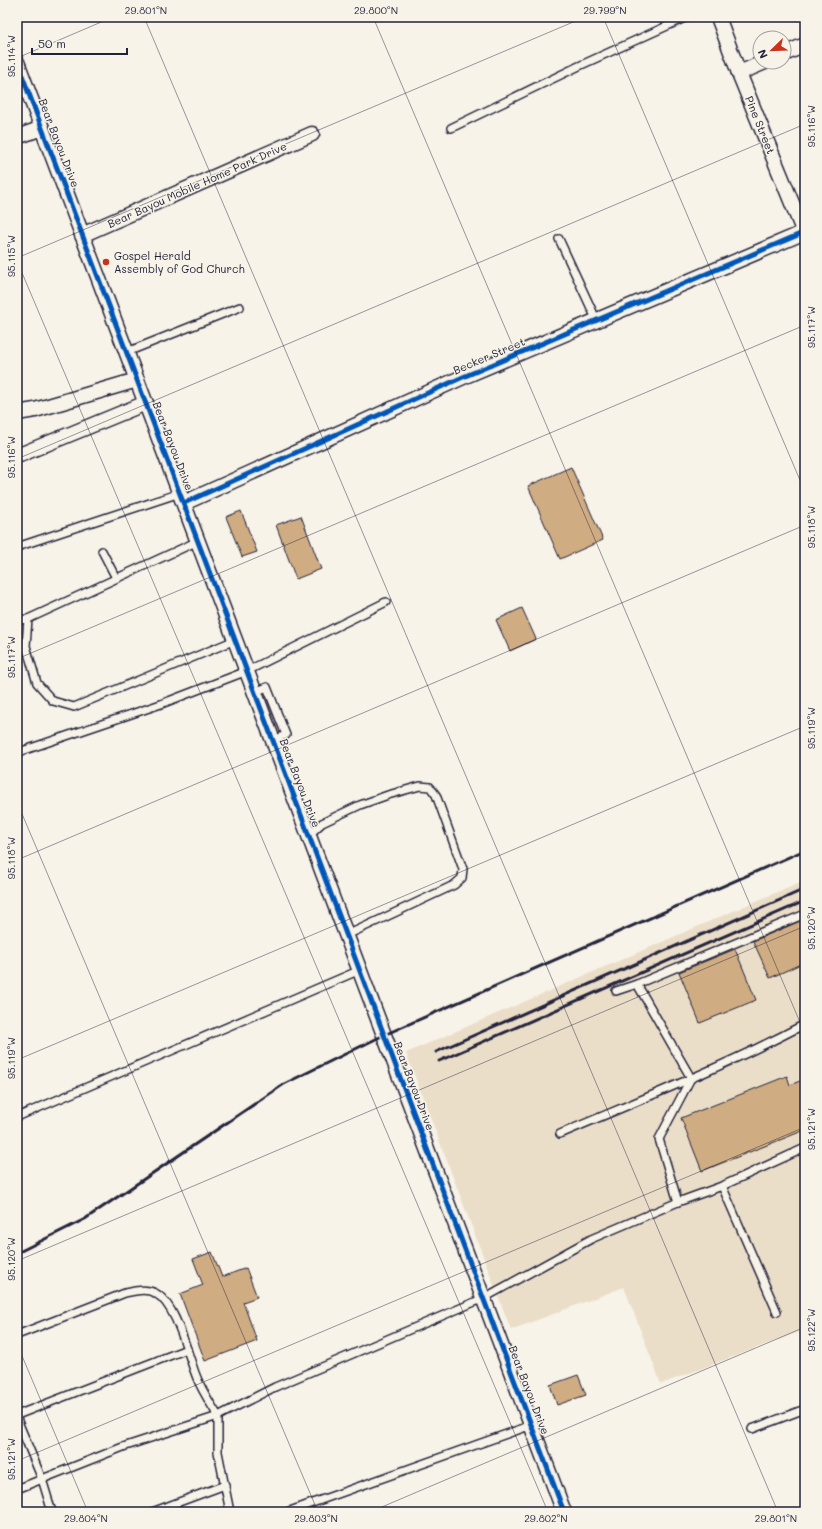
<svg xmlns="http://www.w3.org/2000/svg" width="822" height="1529" font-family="Mali,sans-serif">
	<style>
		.built { fill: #ebdec9 }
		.building { fill: #d0ac82; stroke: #22223b }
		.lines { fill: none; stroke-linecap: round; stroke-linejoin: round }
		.lane-casing { stroke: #22223b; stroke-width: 10 }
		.street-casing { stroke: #22223b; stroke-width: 17 }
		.lane { stroke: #f7f3e8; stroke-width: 7 }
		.street { stroke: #f7f3e8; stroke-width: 14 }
		.rail { stroke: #22223b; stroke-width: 3 }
		.cycleway-casing { stroke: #f7f3e8; stroke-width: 8 }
		.cycleway { stroke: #0057b8; stroke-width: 5 }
		.ticks { fill: none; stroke: #22223b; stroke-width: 1; stroke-opacity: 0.45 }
		.poi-dot { fill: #c8321e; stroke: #f7f3e8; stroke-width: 1.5 }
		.labels { text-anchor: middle; stroke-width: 3; stroke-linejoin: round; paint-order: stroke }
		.street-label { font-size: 11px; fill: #22223b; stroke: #f7f3e8 }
		.poi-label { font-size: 11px; fill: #22223b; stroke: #f7f3e8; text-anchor: start }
		.neatline { fill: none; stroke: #22223b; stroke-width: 1.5 }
		.ticks-label { font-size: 10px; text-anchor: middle; fill: #22223b }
	</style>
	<rect width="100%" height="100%" fill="#f7f3e8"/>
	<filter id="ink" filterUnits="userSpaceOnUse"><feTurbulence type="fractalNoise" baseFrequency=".025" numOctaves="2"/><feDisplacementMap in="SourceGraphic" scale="8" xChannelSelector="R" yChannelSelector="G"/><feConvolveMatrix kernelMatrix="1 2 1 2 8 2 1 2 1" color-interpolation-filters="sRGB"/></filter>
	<g filter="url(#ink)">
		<path class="built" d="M 805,880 L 805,1330 L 661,1384 L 624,1287 L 511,1330 L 406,1053 Z"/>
		<g class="building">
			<path d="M 571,467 L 603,540 L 560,559 L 528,486 Z"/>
			<path d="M 241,511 L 257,552 L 242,557 L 226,517 Z"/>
			<path d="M 301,516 L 321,569 L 296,579 L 276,525 Z"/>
			<path d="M 522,608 L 536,639 L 510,651 L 496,620 Z"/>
			<path d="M 805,919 L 805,962 L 770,978 L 753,941 Z"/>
			<path d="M 735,949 L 756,1000 L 700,1023 L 679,972 Z"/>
			<path d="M 787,1076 L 790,1085 L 805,1079 L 805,1130 L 702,1171 L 681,1118 Z"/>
			<path d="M 212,1252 L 222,1277 L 246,1268 L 257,1297 L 243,1302 L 257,1341 L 205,1361 L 180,1294 L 203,1285 L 193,1259 Z"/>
			<path d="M 578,1375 L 586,1395 L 557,1405 L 550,1385 Z"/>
		</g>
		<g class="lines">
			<g class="lane-casing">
				<g id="lane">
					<path d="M 451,128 L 579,66 L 687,17"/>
					<path d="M 559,239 L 597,321"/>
					<path d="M 127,352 L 240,307"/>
					<path d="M 17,547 L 180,493"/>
					<path d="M 102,551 L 116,578"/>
					<path d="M 28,619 L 26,646 L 37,683 L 53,701 L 74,707 L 235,640"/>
					<path d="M 17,620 L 28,619 L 198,541"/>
					<path d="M 255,692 L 267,687 L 286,735 L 273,740"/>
					<path d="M 17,755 L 22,751 L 161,704 L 247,671 L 386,602"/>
					<path d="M 309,835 L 322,823 L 360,805 L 388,795 L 420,786 L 430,787 L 436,795 L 463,869 L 462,878 L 454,885 L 347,935"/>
					<path d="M 637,984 L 805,914"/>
					<path d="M 616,991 L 637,984 L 691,1078 L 659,1139 L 678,1202"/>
					<path d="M 17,1117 L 360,970"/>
					<path d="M 560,1134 C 642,1099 726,1066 805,1024"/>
					<path d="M 722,1186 L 777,1312"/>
					<path d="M 17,1335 L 125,1293 C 136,1291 145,1288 155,1293 C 177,1304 188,1357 197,1378 C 202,1391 211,1404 218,1416 L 123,1447 L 17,1489"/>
					<path d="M 17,1415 L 187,1349"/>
					<path d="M 17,1419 L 42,1479 L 52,1512"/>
					<path d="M 752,1429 L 805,1409"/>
					<path d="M 152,1512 L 225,1485"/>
					<path d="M 230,1512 L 218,1452 L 218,1416 L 275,1387 L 484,1298 L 591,1239 L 678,1202 L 722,1186 L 805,1148"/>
					<path d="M 287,1512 L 532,1425"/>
				</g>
			</g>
			<g class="street-casing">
				<g id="street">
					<path d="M 718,17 L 739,73 L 805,235"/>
					<path d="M 784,54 L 805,45"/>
					<path d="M 17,62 L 564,1512"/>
					<path d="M 739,73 L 765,62"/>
					<path d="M 17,137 L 42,128"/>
					<path d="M 82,235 L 312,134"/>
					<path d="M 17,413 L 35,410 L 137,380"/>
					<path d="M 17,456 L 146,403"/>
					<path d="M 184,503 L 463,377 L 805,232"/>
				</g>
			</g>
			<use href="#lane" class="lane"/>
			<use href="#street" class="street"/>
			<g class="rail">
				<path d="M 436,1052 L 805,889"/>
				<path d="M 439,1061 L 805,901"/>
				<path d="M 17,1253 L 85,1219 L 284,1084 L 384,1035 L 805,850"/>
			</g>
			<g class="cycleway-casing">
				<g id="cycleway">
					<path d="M 17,62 L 564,1512"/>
					<path d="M 184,503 L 463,377 L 805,232"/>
				</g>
			</g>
			<use href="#cycleway" class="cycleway"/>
		</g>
	</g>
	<path class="ticks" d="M 144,17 L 778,1512M 373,17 L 805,1034M 603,17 L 805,492M 17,58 L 113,17M 17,258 L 585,17M 17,261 L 548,1512M 17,459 L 805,124M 17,659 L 805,325M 17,802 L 318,1512M 17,860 L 805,525M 17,1060 L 805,726M 17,1261 L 805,926M 17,1344 L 88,1512M 17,1461 L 805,1127M 370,1512 L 805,1327"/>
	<circle class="poi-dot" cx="106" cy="262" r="4"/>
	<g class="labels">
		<g class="street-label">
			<text transform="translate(760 125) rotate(68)" y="4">Pine Street</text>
			<text transform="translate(59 143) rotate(69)" y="4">Bear Bayou Drive</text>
			<text transform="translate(197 185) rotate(-24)" y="4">Bear Bayou Mobile Home Park Drive</text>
			<text transform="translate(489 356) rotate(-23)" y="4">Becker Street</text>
			<text transform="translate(173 446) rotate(69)" y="4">Bear Bayou Drive</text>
			<text transform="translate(300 783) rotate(69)" y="4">Bear Bayou Drive</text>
			<text transform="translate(414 1086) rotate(69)" y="4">Bear Bayou Drive</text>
			<text transform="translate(529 1390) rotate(69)" y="4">Bear Bayou Drive</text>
		</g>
		<g class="poi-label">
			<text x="114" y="260">Gospel Herald<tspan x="114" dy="13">Assembly of God Church</tspan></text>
		</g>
	</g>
	<rect width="822" height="1529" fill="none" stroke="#f7f3e8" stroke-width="44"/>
	<g transform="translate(772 50) rotate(247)"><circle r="19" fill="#f7f3e8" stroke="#a29fa3"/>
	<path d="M0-3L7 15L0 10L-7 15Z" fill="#c8321e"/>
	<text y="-6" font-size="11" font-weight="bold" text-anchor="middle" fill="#22223b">N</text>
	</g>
	<path d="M32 48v6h95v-6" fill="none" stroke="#22223b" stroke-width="2"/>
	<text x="38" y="48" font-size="12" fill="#22223b" stroke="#f7f3e8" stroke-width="3" paint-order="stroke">50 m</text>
	<rect x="22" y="22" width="778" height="1485" class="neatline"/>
	<g class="ticks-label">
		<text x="146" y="14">29.801°N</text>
		<text x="376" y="14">29.800°N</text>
		<text x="605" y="14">29.799°N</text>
		<text transform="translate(11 56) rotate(-90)" y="4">95.114°W</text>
		<text transform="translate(811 126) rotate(-90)" y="4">95.116°W</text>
		<text transform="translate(11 256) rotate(-90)" y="4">95.115°W</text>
		<text transform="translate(811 327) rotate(-90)" y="4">95.117°W</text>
		<text transform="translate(11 457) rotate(-90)" y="4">95.116°W</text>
		<text transform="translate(811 527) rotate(-90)" y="4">95.118°W</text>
		<text transform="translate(11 657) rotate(-90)" y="4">95.117°W</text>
		<text transform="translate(811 728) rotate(-90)" y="4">95.119°W</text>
		<text transform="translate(11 858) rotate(-90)" y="4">95.118°W</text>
		<text transform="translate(811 928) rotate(-90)" y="4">95.120°W</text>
		<text transform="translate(11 1058) rotate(-90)" y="4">95.119°W</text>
		<text transform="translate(811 1129) rotate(-90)" y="4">95.121°W</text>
		<text transform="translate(11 1259) rotate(-90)" y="4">95.120°W</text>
		<text transform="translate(811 1330) rotate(-90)" y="4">95.122°W</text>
		<text transform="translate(11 1459) rotate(-90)" y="4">95.121°W</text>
		<text x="86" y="1522">29.804°N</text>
		<text x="316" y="1522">29.803°N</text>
		<text x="546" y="1522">29.802°N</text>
		<text x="776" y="1522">29.801°N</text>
	</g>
</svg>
